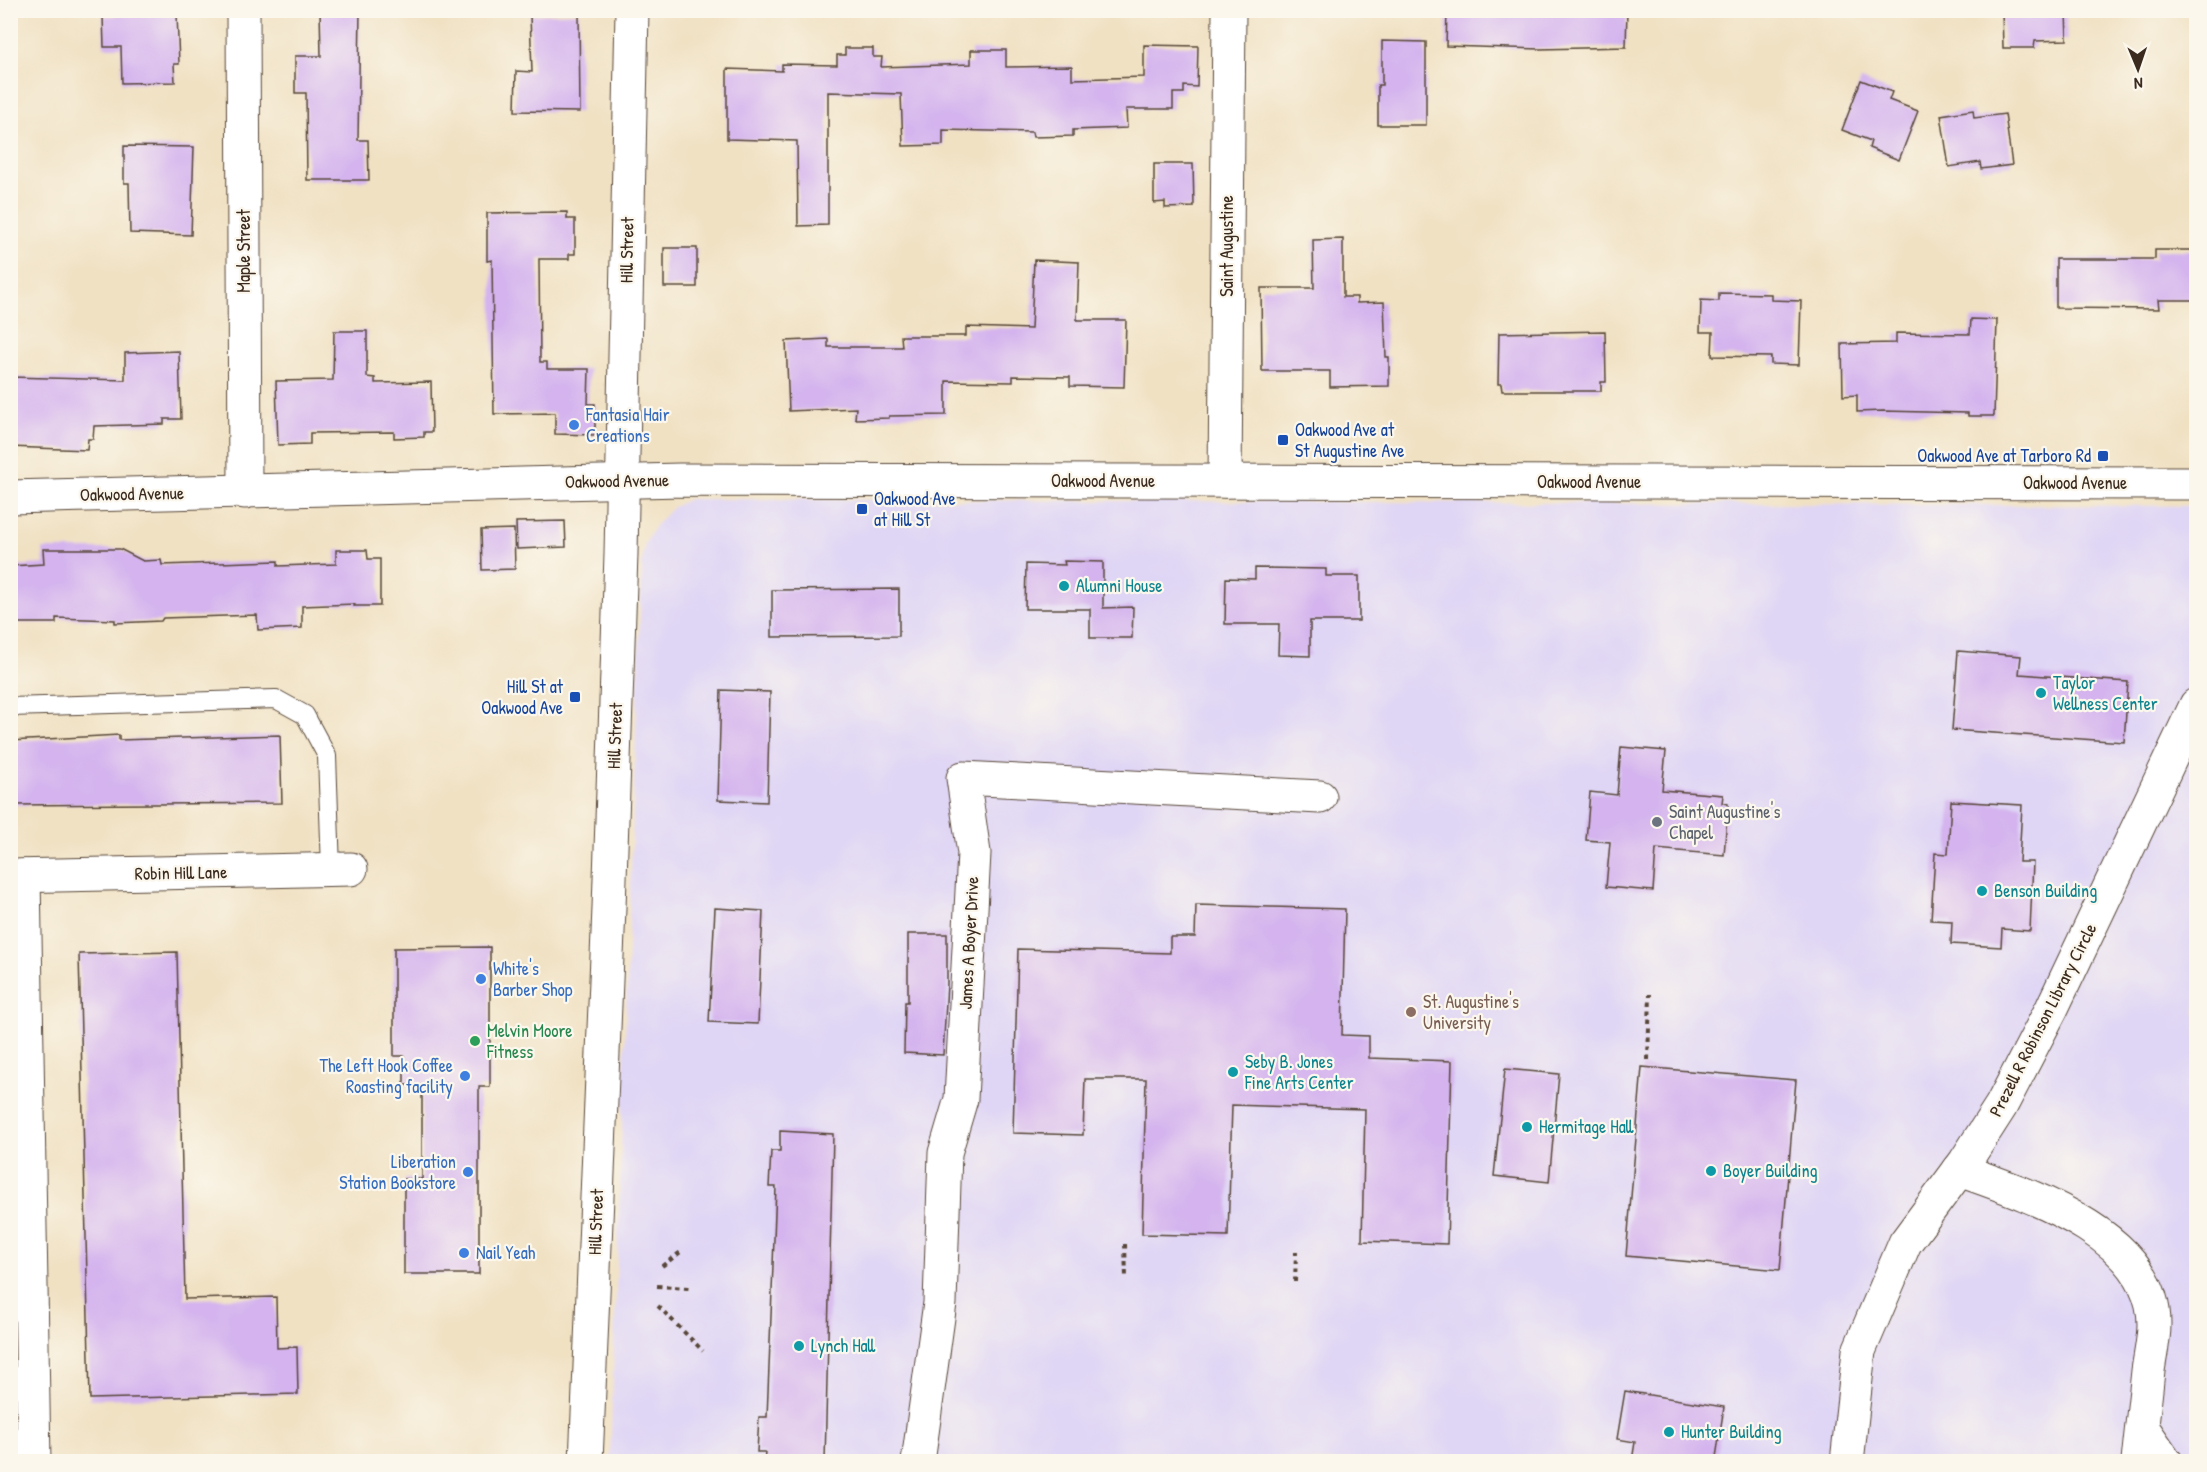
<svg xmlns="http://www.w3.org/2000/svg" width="2207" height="1472" font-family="'Patrick Hand',sans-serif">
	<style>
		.built { fill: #dfd5f5 }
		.building { fill: #d4b3ee }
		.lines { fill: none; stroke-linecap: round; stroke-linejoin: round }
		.service-casing { stroke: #564537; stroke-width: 20 }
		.minor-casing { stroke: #564537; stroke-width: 35 }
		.tertiary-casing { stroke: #564537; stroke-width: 35 }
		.path { stroke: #564537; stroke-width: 4; stroke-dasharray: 4.5 4.5; stroke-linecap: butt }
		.service { stroke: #fff; stroke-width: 18 }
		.minor { stroke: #fff; stroke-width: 33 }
		.tertiary { stroke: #fff; stroke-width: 33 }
		.shop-dot { fill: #3f7fe0; stroke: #fbf7ec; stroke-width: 2 }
		.transit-dot { fill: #1a4fb4; stroke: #fbf7ec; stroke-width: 2 }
		.culture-dot { fill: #0f9aa8; stroke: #fbf7ec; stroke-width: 2 }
		.worship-dot { fill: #6b7280; stroke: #fbf7ec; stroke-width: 2 }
		.education-dot { fill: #8d6e63; stroke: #fbf7ec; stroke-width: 2 }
		.leisure-dot { fill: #2e9e5b; stroke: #fbf7ec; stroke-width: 2 }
		.labels { text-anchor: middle; stroke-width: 4.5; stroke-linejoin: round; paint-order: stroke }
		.street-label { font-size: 18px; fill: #3b2a1e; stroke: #fbf7ec }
		.shop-label { font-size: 18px; fill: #366cbe; stroke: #fbf7ec; text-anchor: start }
		.transit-label { font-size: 18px; fill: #164399; stroke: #fbf7ec; text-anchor: start }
		.culture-label { font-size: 18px; fill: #0d838f; stroke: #fbf7ec; text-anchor: start }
		.worship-label { font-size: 18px; fill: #5b616d; stroke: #fbf7ec; text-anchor: start }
		.education-label { font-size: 18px; fill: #785e54; stroke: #fbf7ec; text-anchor: start }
		.leisure-label { font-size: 18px; fill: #27864d; stroke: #fbf7ec; text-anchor: start }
	</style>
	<rect width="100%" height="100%" fill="#fbf7ec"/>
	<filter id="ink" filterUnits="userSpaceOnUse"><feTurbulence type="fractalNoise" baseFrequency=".0167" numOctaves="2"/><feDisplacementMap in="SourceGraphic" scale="12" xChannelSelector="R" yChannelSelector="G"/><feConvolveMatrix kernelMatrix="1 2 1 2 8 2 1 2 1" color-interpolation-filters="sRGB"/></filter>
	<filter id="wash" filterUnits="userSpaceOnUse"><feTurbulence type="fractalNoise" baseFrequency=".008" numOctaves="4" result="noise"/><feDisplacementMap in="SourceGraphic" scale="24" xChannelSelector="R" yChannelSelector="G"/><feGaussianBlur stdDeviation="1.35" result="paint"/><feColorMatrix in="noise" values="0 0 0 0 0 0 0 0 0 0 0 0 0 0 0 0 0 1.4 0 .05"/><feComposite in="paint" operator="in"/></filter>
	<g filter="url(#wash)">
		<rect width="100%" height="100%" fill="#f0e1c3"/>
		<path class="built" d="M 689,499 L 2196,506 L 2196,1461 L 610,1462 L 642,563 L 645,544 L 655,526 L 672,508 Z"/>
		<g id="blocks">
			<g class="building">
				<path d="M 320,10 L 360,10 L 358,140 L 368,140 L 369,180 L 307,180 L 306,93 L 295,93 L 295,56 L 321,56 Z"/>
				<path d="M 1447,10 L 1627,10 L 1626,47 L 1540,49 L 1446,46 Z"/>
				<path d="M 2002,10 L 2066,10 L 2067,40 L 2035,41 L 2034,48 L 2003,48 Z"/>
				<path d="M 579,13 L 580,112 L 515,111 L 516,71 L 532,72 L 530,15 Z"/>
				<path d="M 177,14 L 179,64 L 174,64 L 175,82 L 122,83 L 121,47 L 104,47 L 103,16 Z"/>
				<path d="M 1382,41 L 1426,42 L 1426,125 L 1378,125 L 1378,85 L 1382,85 Z"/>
				<path d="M 1144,45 L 1198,46 L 1197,87 L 1184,86 L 1184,93 L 1173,93 L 1173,109 L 1126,109 L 1127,128 L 1073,130 L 1073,136 L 1033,137 L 1032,132 L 943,130 L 943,145 L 903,146 L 901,94 L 828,92 L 828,225 L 798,226 L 797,141 L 727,139 L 727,69 L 782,71 L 782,64 L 837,65 L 837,55 L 845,55 L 845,48 L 873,48 L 873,57 L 882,57 L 881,67 L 971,64 L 971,50 L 1006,50 L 1006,67 L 1072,66 L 1072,79 L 1144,77 Z"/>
				<path d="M 1861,80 L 1892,92 L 1889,100 L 1918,111 L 1899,160 L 1869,148 L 1871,141 L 1842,130 Z"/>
				<path d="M 1973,110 L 1974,118 L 2005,114 L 2012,165 L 1981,169 L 1980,162 L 1949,167 L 1941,115 Z"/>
				<path d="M 124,146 L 194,147 L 191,235 L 130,233 L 129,183 L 124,183 Z"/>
				<path d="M 1154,164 L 1193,164 L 1194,207 L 1165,208 L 1165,202 L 1154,203 Z"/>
				<path d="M 567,212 L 567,219 L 575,219 L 575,254 L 569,254 L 569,259 L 539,259 L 540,362 L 547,362 L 547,369 L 589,369 L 588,404 L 595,404 L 595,435 L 555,434 L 555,413 L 494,414 L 492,260 L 487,261 L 487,213 Z"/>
				<path d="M 1343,239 L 1343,297 L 1357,297 L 1357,303 L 1384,302 L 1386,357 L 1389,357 L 1389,386 L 1330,387 L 1330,371 L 1262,371 L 1261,288 L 1314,288 L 1313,240 Z"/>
				<rect x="664" y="248" width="33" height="39"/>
				<path d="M 2155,250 L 2196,250 L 2196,300 L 2158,300 L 2159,309 L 2056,308 L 2056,259 L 2155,259 Z"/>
				<path d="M 1034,260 L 1079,262 L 1077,320 L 1126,320 L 1124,387 L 1070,386 L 1070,377 L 1013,376 L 1013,382 L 946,381 L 946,415 L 889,416 L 889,418 L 855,419 L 856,408 L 789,411 L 786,341 L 828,339 L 828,347 L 902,347 L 901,336 L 966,336 L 966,327 L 1031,329 Z"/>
				<path d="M 1719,293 L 1771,294 L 1771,300 L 1801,301 L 1799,365 L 1771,364 L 1771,357 L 1712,356 L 1713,332 L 1700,332 L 1701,300 L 1719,301 Z"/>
				<path d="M 1971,319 L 1997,320 L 1994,416 L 1968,416 L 1968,413 L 1883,411 L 1857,412 L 1857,395 L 1843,396 L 1842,344 L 1896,343 L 1896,333 L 1970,334 Z"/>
				<path d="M 334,331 L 367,331 L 367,377 L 375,378 L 375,383 L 431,382 L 432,432 L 424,432 L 424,437 L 394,438 L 394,432 L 310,433 L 310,444 L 278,445 L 276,381 L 333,380 Z"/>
				<path d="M 1605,331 L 1606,382 L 1601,382 L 1601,391 L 1502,391 L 1501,384 L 1498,384 L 1499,333 Z"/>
				<path d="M 179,351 L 181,419 L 164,419 L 164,424 L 94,426 L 93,439 L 88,439 L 87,450 L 10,447 L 10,377 L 125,380 L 125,353 Z"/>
				<path d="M 565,521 L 566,547 L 517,549 L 516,522 Z"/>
				<path d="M 514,529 L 515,569 L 482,570 L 481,530 Z"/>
				<path d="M 43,549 L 120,549 L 143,561 L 161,560 L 162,565 L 278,561 L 278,566 L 336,564 L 336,550 L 367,550 L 368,559 L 380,559 L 380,606 L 354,606 L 355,604 L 302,606 L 302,628 L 258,630 L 257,615 L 163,618 L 161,621 L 115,623 L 115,620 L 56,618 L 56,623 L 10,623 L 10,566 L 44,564 Z"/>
				<path d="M 1064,561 L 1103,562 L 1103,608 L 1133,607 L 1132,638 L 1090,638 L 1090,609 L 1025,609 L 1026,564 L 1065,565 Z"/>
				<path d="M 1255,568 L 1326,569 L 1326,576 L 1359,576 L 1359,621 L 1310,621 L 1310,656 L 1278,655 L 1279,624 L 1225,624 L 1226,578 L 1255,579 Z"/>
				<path d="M 899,589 L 899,636 L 772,637 L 772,590 Z"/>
				<path d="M 1958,651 L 2021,656 L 2019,674 L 2128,682 L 2124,742 L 1952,730 Z"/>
				<path d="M 721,690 L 770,692 L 767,802 L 718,800 Z"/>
				<path d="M 119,735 L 119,740 L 280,735 L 282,803 L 10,805 L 10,741 Z"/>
				<path d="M 1621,747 L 1666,751 L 1662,790 L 1723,795 L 1722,803 L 1728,804 L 1724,855 L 1656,849 L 1653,891 L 1606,887 L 1610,842 L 1586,840 L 1590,792 L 1617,795 Z"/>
				<path d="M 1951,801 L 2022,805 L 2019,862 L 2033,862 L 2030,931 L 2002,929 L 2001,947 L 1951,944 L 1952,921 L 1931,920 L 1935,853 L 1948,854 Z"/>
				<path d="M 1196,905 L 1345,909 L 1342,1035 L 1369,1036 L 1369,1058 L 1452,1061 L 1447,1244 L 1362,1241 L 1365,1109 L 1232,1105 L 1228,1236 L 1142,1234 L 1146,1079 L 1085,1079 L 1083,1135 L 1013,1133 L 1018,949 L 1170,953 L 1170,937 L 1195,937 Z"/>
				<path d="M 715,908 L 763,911 L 758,1024 L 709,1022 Z"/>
				<path d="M 908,934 L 947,934 L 947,984 L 943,1055 L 904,1053 L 905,1002 L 908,1002 Z"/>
				<path d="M 490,947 L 490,1087 L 479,1087 L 479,1274 L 404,1274 L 404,1179 L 422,1179 L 422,1085 L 404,1085 L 404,1056 L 394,1056 L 394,948 Z"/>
				<path d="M 177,952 L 185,1299 L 276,1297 L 277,1348 L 297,1347 L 298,1394 L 90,1399 L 79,954 Z"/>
				<path d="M 1642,1067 L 1796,1080 L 1780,1270 L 1626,1256 Z"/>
				<path d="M 1505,1069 L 1559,1074 L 1549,1182 L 1494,1176 Z"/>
				<path d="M 780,1131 L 833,1134 L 825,1461 L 764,1461 L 765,1452 L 757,1452 L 759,1417 L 767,1417 L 772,1291 L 776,1187 L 769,1187 L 771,1151 L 780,1151 Z"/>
				<path d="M 1625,1391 L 1724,1407 L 1716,1457 L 1711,1457 L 1710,1461 L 1632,1461 L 1635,1442 L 1617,1439 Z"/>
			</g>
		</g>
	</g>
	<g filter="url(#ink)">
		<use href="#blocks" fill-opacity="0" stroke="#564537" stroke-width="1.5"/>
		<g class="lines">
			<g class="service-casing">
				<path id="service" d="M 10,707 L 276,699 L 305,715 L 327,756 L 331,869"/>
			</g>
			<g class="minor-casing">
				<g id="minor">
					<path d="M 243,10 L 245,492"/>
					<path d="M 1225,481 L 1229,10"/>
					<path d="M 10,876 L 351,869"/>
					<path d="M 24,876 L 34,1462"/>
					<path d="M 1959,1170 C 2027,1194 2155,1235 2154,1325 C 2154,1340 2150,1356 2148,1371 C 2145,1401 2141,1431 2138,1462"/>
					<path d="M 2142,1427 L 2166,1462"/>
					<path d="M 918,1462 L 940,1303 L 945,1153 L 961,1099 L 974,853 L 963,778 L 1320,797"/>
					<path d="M 1847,1462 L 1859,1351 L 1905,1243 L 1965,1162 L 2001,1106 L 2052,1008 L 2196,705"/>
				</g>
			</g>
			<g class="tertiary-casing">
				<g id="tertiary">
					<path d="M 10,497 L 680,480 L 2196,483"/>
					<path d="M 586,1462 L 609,908 L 621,554 L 632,10"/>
				</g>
			</g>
			<g class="path">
				<path d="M 1648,1060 L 1650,994"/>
				<path d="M 1125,1244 L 1126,1278"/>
				<path d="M 662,1266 L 682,1251"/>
				<path d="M 1295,1282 L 1296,1252"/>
				<path d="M 657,1286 L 689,1288"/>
				<path d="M 658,1306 L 703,1351"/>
			</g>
			<use href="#service" class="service"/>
			<use href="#minor" class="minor"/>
			<use href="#tertiary" class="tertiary"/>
		</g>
	</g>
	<g class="shop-dot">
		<circle cx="574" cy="425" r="6"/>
		<circle cx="481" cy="979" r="6"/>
		<circle cx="465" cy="1076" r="6"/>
		<circle cx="468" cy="1172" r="6"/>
		<circle cx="464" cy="1253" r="6"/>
	</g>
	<g class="transit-dot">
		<rect x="1277" y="434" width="12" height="12" rx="3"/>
		<rect x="2097" y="450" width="12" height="12" rx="3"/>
		<rect x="856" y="503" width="12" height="12" rx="3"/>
		<rect x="569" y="691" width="12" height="12" rx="3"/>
	</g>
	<g class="culture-dot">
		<circle cx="1064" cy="586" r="6"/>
		<circle cx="2041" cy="693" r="6"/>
		<circle cx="1982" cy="891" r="6"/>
		<circle cx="1233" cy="1072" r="6"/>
		<circle cx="1527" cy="1127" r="6"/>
		<circle cx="1711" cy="1171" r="6"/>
		<circle cx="799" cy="1346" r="6"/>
		<circle cx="1669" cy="1432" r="6"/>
	</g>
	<circle class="worship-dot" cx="1657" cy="822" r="6"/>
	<circle class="education-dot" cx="1411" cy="1012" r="6"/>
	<circle class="leisure-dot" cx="475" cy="1041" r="6"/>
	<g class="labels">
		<g class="street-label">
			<text transform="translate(1227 246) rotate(-90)" y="6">Saint Augustine</text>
			<text transform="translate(627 250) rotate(-89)" y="6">Hill Street</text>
			<text transform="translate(244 251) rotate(-90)" y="6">Maple Street</text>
			<text transform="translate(617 481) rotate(-1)" y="6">Oakwood Avenue</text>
			<text x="1103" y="487">Oakwood Avenue</text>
			<text x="1589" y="488">Oakwood Avenue</text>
			<text x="2075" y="489">Oakwood Avenue</text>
			<text transform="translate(132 494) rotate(-1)" y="6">Oakwood Avenue</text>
			<text transform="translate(615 736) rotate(-88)" y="6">Hill Street</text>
			<text transform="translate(181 873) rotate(-1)" y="6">Robin Hill Lane</text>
			<text transform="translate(969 943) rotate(-87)" y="6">James A Boyer Drive</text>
			<text transform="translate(2043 1020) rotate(-63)" y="6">Prezell R Robinson Library Circle</text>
			<text transform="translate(596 1222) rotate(-88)" y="6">Hill Street</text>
		</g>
		<g class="shop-label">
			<text x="586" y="421">Fantasia Hair<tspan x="586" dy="21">Creations</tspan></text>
			<text x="493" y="975">White's<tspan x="493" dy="21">Barber Shop</tspan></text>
			<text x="453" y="1072" text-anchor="end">The Left Hook Coffee<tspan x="453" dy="21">Roasting facility</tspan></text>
			<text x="456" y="1168" text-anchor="end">Liberation<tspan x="456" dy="21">Station Bookstore</tspan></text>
			<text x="476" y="1259">Nail Yeah</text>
		</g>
		<g class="transit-label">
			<text x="1295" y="436">Oakwood Ave at<tspan x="1295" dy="21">St Augustine Ave</tspan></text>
			<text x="2091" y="462" text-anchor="end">Oakwood Ave at Tarboro Rd</text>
			<text x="874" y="505">Oakwood Ave<tspan x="874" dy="21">at Hill St</tspan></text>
			<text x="563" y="693" text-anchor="end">Hill St at<tspan x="563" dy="21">Oakwood Ave</tspan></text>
		</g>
		<g class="culture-label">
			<text x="1076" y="592">Alumni House</text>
			<text x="2053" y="689">Taylor<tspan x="2053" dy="21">Wellness Center</tspan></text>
			<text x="1994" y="897">Benson Building</text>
			<text x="1245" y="1068">Seby B. Jones<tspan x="1245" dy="21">Fine Arts Center</tspan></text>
			<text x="1539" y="1133">Hermitage Hall</text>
			<text x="1723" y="1177">Boyer Building</text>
			<text x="811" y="1352">Lynch Hall</text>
			<text x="1681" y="1438">Hunter Building</text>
		</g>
		<g class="worship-label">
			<text x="1669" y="818">Saint Augustine's<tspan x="1669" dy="21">Chapel</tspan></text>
		</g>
		<g class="education-label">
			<text x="1423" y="1008">St. Augustine's<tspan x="1423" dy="21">University</tspan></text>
		</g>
		<g class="leisure-label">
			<text x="487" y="1037">Melvin Moore<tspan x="487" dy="21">Fitness</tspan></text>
		</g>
	</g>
	<rect width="2207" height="1472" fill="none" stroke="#fbf7ec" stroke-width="36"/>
	<g transform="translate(2138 69) rotate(178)" stroke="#fbf7ec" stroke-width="4.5" paint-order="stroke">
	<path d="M0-4.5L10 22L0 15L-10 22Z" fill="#3b2a1e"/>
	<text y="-9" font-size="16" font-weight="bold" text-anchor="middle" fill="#3b2a1e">N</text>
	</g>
</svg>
